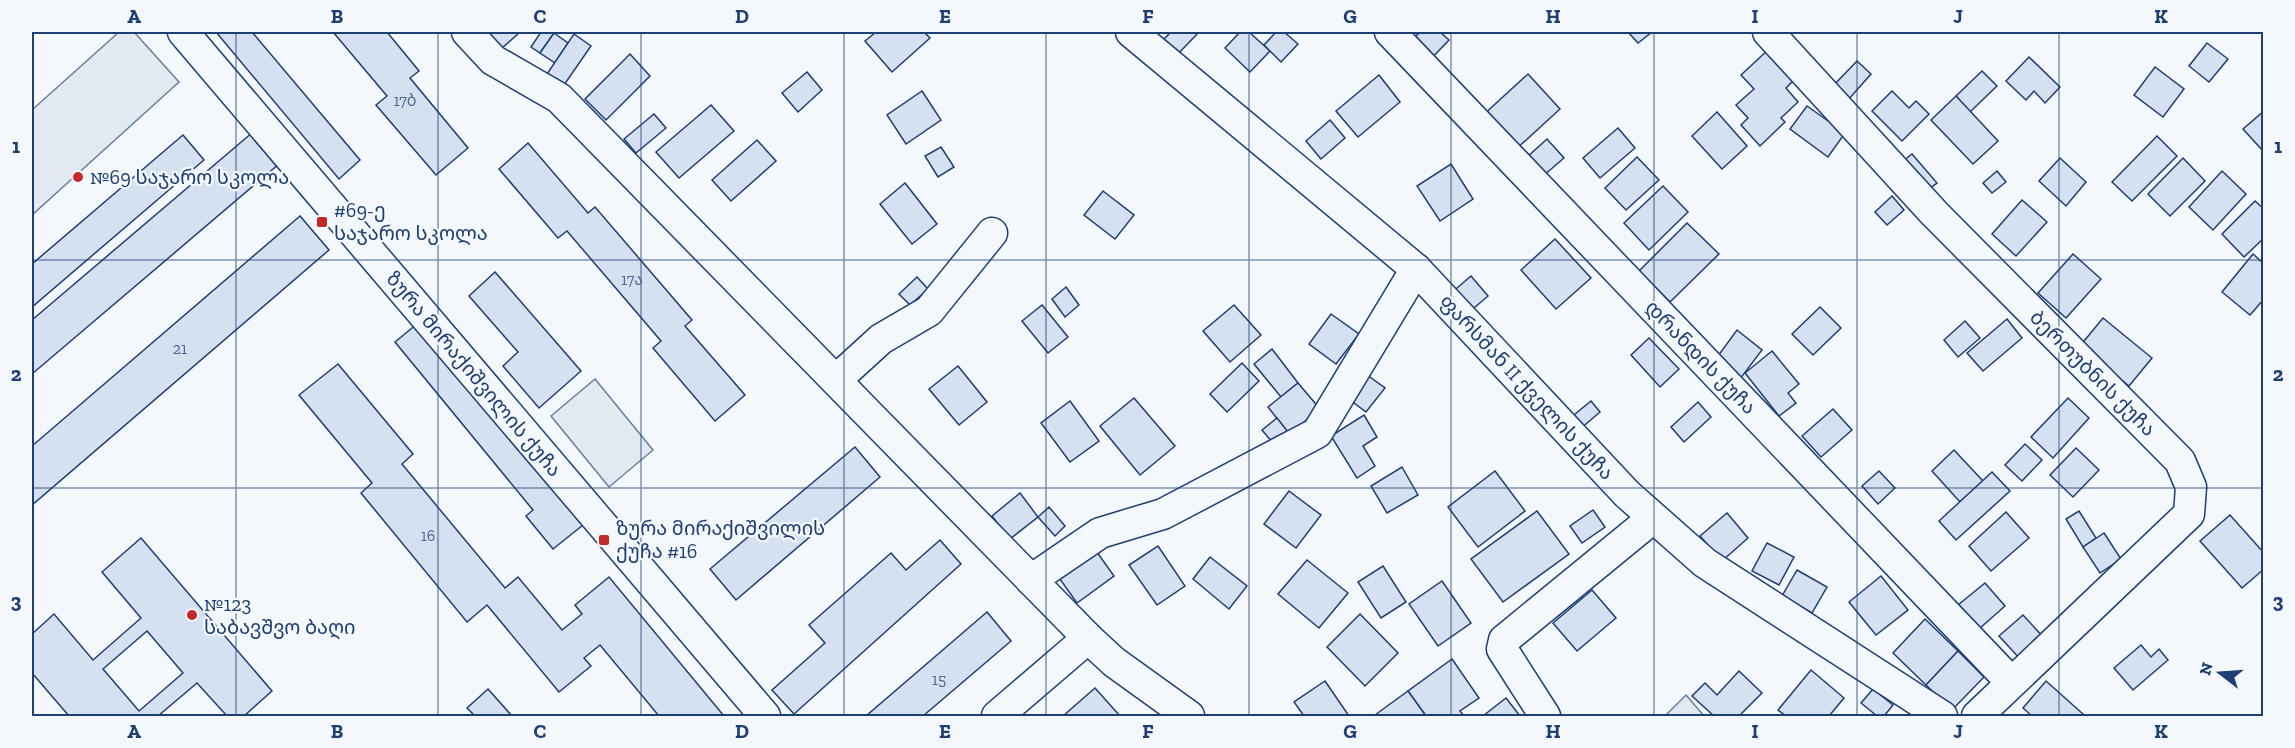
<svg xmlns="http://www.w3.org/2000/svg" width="2295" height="748" font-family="'Zilla Slab','Noto Sans Georgian',serif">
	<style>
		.green { fill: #e3e9f0; stroke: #687fa3; stroke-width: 1.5 }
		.building { fill: #d5e0f0; stroke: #1d3f73; stroke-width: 1.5; fill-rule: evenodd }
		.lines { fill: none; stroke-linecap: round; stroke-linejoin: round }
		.minor-casing { stroke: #1d3f73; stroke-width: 33 }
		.minor { stroke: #f4f7fb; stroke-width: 30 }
		.grid { fill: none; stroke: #1d3f73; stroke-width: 1.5; stroke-opacity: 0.55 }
		.poi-dot { fill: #c62828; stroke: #f4f7fb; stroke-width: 2 }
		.labels { text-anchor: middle; stroke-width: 4.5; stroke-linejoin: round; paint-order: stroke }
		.number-label { font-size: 16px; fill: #4b6792 }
		.poi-label { font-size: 20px; fill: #1d3f73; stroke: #f4f7fb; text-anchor: start }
		.street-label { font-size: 20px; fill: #1d3f73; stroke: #f4f7fb }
		.neatline { fill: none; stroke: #1d3f73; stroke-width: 2 }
		.grid-label { font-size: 20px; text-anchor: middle; font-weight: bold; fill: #1d3f73 }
	</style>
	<rect width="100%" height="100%" fill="#f4f7fb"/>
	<g class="green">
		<path d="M 119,32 L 134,32 L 179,82 L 32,215 L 32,110 Z"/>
		<path d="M 595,379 L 653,450 L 609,487 L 551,416 Z"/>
		<path d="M 1686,695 L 1704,716 L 1665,716 Z"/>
	</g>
	<g class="building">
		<path d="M 216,32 L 252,32 L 360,160 L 339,179 Z"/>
		<path d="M 333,32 L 387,32 L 419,71 L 410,78 L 468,148 L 436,175 L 376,105 L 387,96 Z"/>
		<path d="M 494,32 L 520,32 L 502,48 L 490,35 Z"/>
		<path d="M 541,32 L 554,33 L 540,53 L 531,47 Z"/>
		<path d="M 876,32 L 924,32 L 930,38 L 892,72 L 865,41 Z"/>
		<path d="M 1171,32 L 1199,32 L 1176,56 L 1161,42 Z"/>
		<path d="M 1240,32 L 1249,32 L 1270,51 L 1250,72 L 1225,48 Z"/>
		<path d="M 1276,32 L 1284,32 L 1298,44 L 1281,62 L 1264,45 Z"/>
		<path d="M 1420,32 L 1440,32 L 1449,40 L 1427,63 L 1408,44 Z"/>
		<path d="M 1628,32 L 1652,32 L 1638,43 Z"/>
		<path d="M 554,33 L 568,43 L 555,63 L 540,53 Z"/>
		<path d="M 574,34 L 591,46 L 564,85 L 547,74 Z"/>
		<path d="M 2207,43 L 2228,59 L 2209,82 L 2189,66 Z"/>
		<path d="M 1769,49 L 1796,78 L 1786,88 L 1798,102 L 1781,118 L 1785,122 L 1760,146 L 1741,125 L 1748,118 L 1736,105 L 1754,89 L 1741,75 Z"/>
		<path d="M 630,54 L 650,76 L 606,120 L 585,99 Z"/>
		<path d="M 2029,57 L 2060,87 L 2045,103 L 2034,91 L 2026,100 L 2006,81 Z"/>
		<path d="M 1857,61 L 1871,74 L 1848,100 L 1833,86 Z"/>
		<path d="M 2155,67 L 2184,89 L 2163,117 L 2134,95 Z"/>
		<path d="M 1982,71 L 1997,86 L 1970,112 L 1956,96 Z"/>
		<path d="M 807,72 L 822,90 L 798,112 L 782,93 Z"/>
		<path d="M 1528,74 L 1560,109 L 1513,152 L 1481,117 Z"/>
		<path d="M 1379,75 L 1400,102 L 1358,137 L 1336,111 Z"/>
		<path d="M 922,91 L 941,120 L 906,144 L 887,115 Z"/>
		<path d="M 1892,91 L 1909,108 L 1916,101 L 1929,114 L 1902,141 L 1872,111 Z"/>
		<path d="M 1956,96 L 1998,141 L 1973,164 L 1931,120 Z"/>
		<path d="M 711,105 L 734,131 L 679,178 L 656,152 Z"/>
		<path d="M 1807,106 L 1845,133 L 1828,157 L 1790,129 Z"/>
		<path d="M 2264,111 L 2264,152 L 2243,129 Z"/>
		<path d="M 1717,112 L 1747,146 L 1722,169 L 1692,136 Z"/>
		<path d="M 654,114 L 666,128 L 636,153 L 624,139 Z"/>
		<path d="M 1330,120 L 1345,138 L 1321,159 L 1306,141 Z"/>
		<path d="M 1618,128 L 1635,148 L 1600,178 L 1583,158 Z"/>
		<path d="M 253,132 L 279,164 L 32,374 L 32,320 Z"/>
		<path d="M 183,135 L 204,160 L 32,307 L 32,264 Z"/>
		<path d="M 2157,136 L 2177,156 L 2132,201 L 2112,182 Z"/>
		<path d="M 1547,139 L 1564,158 L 1543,176 L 1526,158 Z"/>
		<path d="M 757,140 L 776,161 L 731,201 L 712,180 Z"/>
		<path d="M 528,143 L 588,213 L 595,207 L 692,320 L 685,326 L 745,395 L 715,421 L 653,348 L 661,341 L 567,231 L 558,238 L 499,169 Z"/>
		<path d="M 941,147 L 954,167 L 938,177 L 925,156 Z"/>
		<path d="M 1912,154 L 1937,183 L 1926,191 L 1902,162 Z"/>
		<path d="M 1637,157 L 1659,180 L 1626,210 L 1605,188 Z"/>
		<path d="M 2060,158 L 2086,182 L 2066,206 L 2039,181 Z"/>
		<path d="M 2183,158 L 2205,181 L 2170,216 L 2148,194 Z"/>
		<path d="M 1451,164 L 1473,199 L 1440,221 L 1417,186 Z"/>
		<path d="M 1997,171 L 2006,182 L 1992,193 L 1983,183 Z"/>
		<path d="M 2222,171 L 2246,194 L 2213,230 L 2189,207 Z"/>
		<path d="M 905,183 L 937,224 L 912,244 L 880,204 Z"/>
		<path d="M 1663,186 L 1688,212 L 1649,250 L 1624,223 Z"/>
		<path d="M 1103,191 L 1134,215 L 1115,239 L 1084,215 Z"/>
		<path d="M 1892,196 L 1904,210 L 1887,225 L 1875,212 Z"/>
		<path d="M 2022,200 L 2047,222 L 2016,256 L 1992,234 Z"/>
		<path d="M 2255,201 L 2264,209 L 2264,238 L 2244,257 L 2222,234 Z"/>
		<path d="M 300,216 L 329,250 L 32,505 L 32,446 Z"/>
		<path d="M 1687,223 L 1719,254 L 1670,302 L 1639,271 Z"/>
		<path d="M 1555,239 L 1591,278 L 1556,309 L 1521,270 Z"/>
		<path d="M 2073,254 L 2101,279 L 2066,318 L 2038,293 Z"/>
		<path d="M 2253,254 L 2264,264 L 2264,299 L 2250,315 L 2222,292 Z"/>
		<path d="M 495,272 L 581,371 L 539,408 L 503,366 L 518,352 L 469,296 Z"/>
		<path d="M 1471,276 L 1488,296 L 1467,314 L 1450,294 Z"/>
		<path d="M 917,277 L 928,289 L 910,305 L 899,294 Z"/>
		<path d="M 1066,287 L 1079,305 L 1065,317 L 1052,299 Z"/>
		<path d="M 1042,305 L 1068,337 L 1048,353 L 1022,321 Z"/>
		<path d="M 1234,305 L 1261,335 L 1230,362 L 1203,331 Z"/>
		<path d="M 1820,307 L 1841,328 L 1813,355 L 1792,334 Z"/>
		<path d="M 1331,314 L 1359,334 L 1336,364 L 1309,344 Z"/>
		<path d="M 2103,318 L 2152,358 L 2129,386 L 2080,346 Z"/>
		<path d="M 423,319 L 588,521 L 553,549 L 526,516 L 533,510 L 395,342 Z"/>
		<path d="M 2007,319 L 2022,338 L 1983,371 L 1967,353 Z"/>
		<path d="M 1965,321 L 1980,338 L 1958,357 L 1944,340 Z"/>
		<path d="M 1737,330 L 1762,350 L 1740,379 L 1715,360 Z"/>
		<path d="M 1649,338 L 1679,369 L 1660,387 L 1631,355 Z"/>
		<path d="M 1272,349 L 1298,383 L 1281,397 L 1254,364 Z"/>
		<path d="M 1772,351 L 1799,384 L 1788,393 L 1796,403 L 1779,416 L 1745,373 Z"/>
		<path d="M 1242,363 L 1259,381 L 1227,412 L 1210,394 Z"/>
		<path d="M 338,364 L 413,454 L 402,464 L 505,588 L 518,577 L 562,630 L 582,614 L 575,605 L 609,577 L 724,716 L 659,716 L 600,645 L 584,658 L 591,666 L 559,692 L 487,605 L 467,622 L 361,493 L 372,483 L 299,395 Z"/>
		<path d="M 958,366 L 987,402 L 959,425 L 929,389 Z"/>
		<path d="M 1363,372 L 1385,388 L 1366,412 L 1345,396 Z"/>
		<path d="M 1298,383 L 1320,409 L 1289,434 L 1268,407 Z"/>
		<path d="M 1134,398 L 1175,446 L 1140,475 L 1100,426 Z"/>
		<path d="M 2068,398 L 2089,418 L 2053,458 L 2031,437 Z"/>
		<path d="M 1070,401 L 1099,441 L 1070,462 L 1041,423 Z"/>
		<path d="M 1591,401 L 1600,412 L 1579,430 L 1569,419 Z"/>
		<path d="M 1698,402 L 1711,417 L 1684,442 L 1671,427 Z"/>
		<path d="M 1833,409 L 1852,430 L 1821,457 L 1802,436 Z"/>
		<path d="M 1364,415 L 1377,437 L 1363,446 L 1375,466 L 1357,478 L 1331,436 Z"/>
		<path d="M 1277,418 L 1292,437 L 1278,449 L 1262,430 Z"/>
		<path d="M 2025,444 L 2042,460 L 2022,481 L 2005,465 Z"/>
		<path d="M 855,447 L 880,477 L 736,600 L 710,569 Z"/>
		<path d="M 2076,448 L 2099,470 L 2073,497 L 2050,475 Z"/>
		<path d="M 1954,450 L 1983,481 L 1960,502 L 1932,471 Z"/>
		<path d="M 1402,467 L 1418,495 L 1387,513 L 1371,486 Z"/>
		<path d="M 1495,471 L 1525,511 L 1478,547 L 1448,507 Z"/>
		<path d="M 1879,471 L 1895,488 L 1878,504 L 1862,486 Z"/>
		<path d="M 1992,472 L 2010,491 L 1956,540 L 1939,521 Z"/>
		<path d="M 1289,491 L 1321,515 L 1296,548 L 1264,524 Z"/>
		<path d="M 1020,493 L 1038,517 L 1010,539 L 992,516 Z"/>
		<path d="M 1049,507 L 1065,526 L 1055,536 L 1038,517 Z"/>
		<path d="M 1593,510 L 1605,527 L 1582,543 L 1570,526 Z"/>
		<path d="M 1537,511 L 1569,554 L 1503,602 L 1471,559 Z"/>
		<path d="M 2079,511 L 2096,538 L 2083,547 L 2066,519 Z"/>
		<path d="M 2006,512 L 2029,538 L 1991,571 L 1969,546 Z"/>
		<path d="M 1727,513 L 1748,538 L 1722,561 L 1700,536 Z"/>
		<path d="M 2230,515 L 2264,553 L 2264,569 L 2242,588 L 2200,541 Z"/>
		<path d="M 2104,533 L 2121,559 L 2100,573 L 2083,547 Z"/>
		<path d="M 141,538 L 272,691 L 244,716 L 227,716 L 197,683 L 158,716 L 69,716 L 32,673 L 32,634 L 54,614 L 93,660 L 141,618 L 102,572 ZM 147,631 L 183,673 L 139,711 L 103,669 Z"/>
		<path d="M 940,540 L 961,564 L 794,714 L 772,690 L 825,643 L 809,625 L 891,553 L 906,570 Z"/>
		<path d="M 1767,543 L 1794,557 L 1779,585 L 1752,571 Z"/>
		<path d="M 1158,546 L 1185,586 L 1157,605 L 1129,565 Z"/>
		<path d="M 1094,548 L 1114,576 L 1077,603 L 1057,575 Z"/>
		<path d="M 1210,557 L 1247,586 L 1229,609 L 1193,579 Z"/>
		<path d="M 1307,560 L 1348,593 L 1319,628 L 1278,594 Z"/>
		<path d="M 1383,566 L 1406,602 L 1381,618 L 1358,582 Z"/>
		<path d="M 1797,570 L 1827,587 L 1812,613 L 1782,596 Z"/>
		<path d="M 1881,576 L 1908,610 L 1876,635 L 1849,602 Z"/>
		<path d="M 1442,581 L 1471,623 L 1438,646 L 1409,604 Z"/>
		<path d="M 1985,583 L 2005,606 L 1979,629 L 1958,605 Z"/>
		<path d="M 1592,590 L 1616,618 L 1577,651 L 1553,623 Z"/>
		<path d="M 987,612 L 1011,641 L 923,716 L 866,716 Z"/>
		<path d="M 1360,614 L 1398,653 L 1365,686 L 1327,647 Z"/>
		<path d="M 2023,615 L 2045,639 L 2021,660 L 1999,636 Z"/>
		<path d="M 1925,619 L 1958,651 L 1926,685 L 1893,653 Z"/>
		<path d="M 2141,645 L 2151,657 L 2159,649 L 2168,660 L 2133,690 L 2114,668 Z"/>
		<path d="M 1958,651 L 1984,677 L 1952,710 L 1926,685 Z"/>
		<path d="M 1452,659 L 1479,698 L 1460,711 L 1464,716 L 1426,716 L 1408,691 Z"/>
		<path d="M 1811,670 L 1844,698 L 1829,716 L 1786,716 L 1778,710 Z"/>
		<path d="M 1739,671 L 1762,693 L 1739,716 L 1714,716 L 1692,696 L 1705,683 L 1717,695 Z"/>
		<path d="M 1325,681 L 1349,716 L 1304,716 L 1294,702 Z"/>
		<path d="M 2046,681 L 2083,714 L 2081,716 L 2032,716 L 2023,708 Z"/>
		<path d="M 1095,688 L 1120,716 L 1063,716 Z"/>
		<path d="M 488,689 L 512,716 L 475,716 L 467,708 Z"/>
		<path d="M 1873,689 L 1893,705 L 1884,716 L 1877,716 L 1861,703 Z"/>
		<path d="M 1408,691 L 1426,716 L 1376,716 L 1375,715 Z"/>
		<path d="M 1506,698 L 1520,716 L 1483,716 Z"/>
	</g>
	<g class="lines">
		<g class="minor-casing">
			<g id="minor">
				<path d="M 183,32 L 765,716"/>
				<path d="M 467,32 L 493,60 L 559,98 L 1088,638 L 1114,662 L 1189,716"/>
				<path d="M 1131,32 L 1416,269 L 1627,494 L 1705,563 L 1942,716"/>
				<path d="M 1390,32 L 2011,682"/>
				<path d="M 1768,32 L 1934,213 L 2180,461 L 2191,487 L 2189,514 L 1977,716"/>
				<path d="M 836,380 L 881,339 L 929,311 L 992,233"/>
				<path d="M 1031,580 L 1100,533 L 1163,514 L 1317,433 L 1416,269"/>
				<path d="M 997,716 L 1088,638"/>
				<path d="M 1545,716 L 1502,649 L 1504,640 L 1653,518"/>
			</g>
		</g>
		<use href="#minor" class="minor"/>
	</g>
	<path class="grid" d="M 236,32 L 236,716M 438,32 L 438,716M 641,32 L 641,716M 844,32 L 844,716M 1046,32 L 1046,716M 1249,32 L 1249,716M 1451,32 L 1451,716M 1654,32 L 1654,716M 1857,32 L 1857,716M 2059,32 L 2059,716M 32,260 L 2264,260M 32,488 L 2264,488"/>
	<g class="poi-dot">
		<circle cx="78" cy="177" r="6"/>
		<rect x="316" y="216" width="12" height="12" rx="3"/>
		<rect x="598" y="534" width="12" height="12" rx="3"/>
		<circle cx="192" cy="615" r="6"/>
	</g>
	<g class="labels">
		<g class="number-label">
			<text x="405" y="106">17ბ</text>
			<text x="632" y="285">17ა</text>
			<text x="180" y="354">21</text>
			<text x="428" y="541">16</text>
			<text x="939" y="685">15</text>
		</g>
		<g class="poi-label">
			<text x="90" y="184">№69 საჯარო სკოლა</text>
			<text x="334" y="217">#69-ე<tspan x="334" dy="23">საჯარო სკოლა</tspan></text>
			<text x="616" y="535">ზურა მირაქიშვილის<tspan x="616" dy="23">ქუჩა #16</tspan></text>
			<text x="204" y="611">№123<tspan x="204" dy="23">საბავშვო ბაღი</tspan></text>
		</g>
		<g class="street-label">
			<text transform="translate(1701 357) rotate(46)" y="7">დრანდის ქუჩა</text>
			<text transform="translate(2093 373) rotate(45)" y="7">ბერთუბნის ქუჩა</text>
			<text transform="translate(474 374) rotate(50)" y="7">ზურა მირაქიშვილის ქუჩა</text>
			<text transform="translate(1527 387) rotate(47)" y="7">ფარსმან II ქველის ქუჩა</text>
		</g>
	</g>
	<rect width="2295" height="748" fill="none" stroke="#f4f7fb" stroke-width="66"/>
	<g transform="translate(2220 673) rotate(287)" stroke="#f4f7fb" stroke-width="4.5" paint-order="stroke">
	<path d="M0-4.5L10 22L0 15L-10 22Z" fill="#1d3f73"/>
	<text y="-9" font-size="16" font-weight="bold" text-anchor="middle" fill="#1d3f73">N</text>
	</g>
	<rect x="33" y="33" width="2229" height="682" class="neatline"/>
	<g class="grid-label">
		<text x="134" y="23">A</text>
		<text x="337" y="23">B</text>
		<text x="540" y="23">C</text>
		<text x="742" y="23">D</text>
		<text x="945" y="23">E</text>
		<text x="1148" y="23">F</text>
		<text x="1350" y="23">G</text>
		<text x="1553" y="23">H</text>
		<text x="1755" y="23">I</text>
		<text x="1958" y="23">J</text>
		<text x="2161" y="23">K</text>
		<text x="16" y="153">1</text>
		<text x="2278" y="153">1</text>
		<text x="16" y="381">2</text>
		<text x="2278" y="381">2</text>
		<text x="16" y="608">3</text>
		<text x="2278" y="608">3</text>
		<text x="134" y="738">A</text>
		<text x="337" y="738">B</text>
		<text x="540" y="738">C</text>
		<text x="742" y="738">D</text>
		<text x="945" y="738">E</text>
		<text x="1148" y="738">F</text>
		<text x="1350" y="738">G</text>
		<text x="1553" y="738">H</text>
		<text x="1755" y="738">I</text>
		<text x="1958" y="738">J</text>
		<text x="2161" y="738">K</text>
	</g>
</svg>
